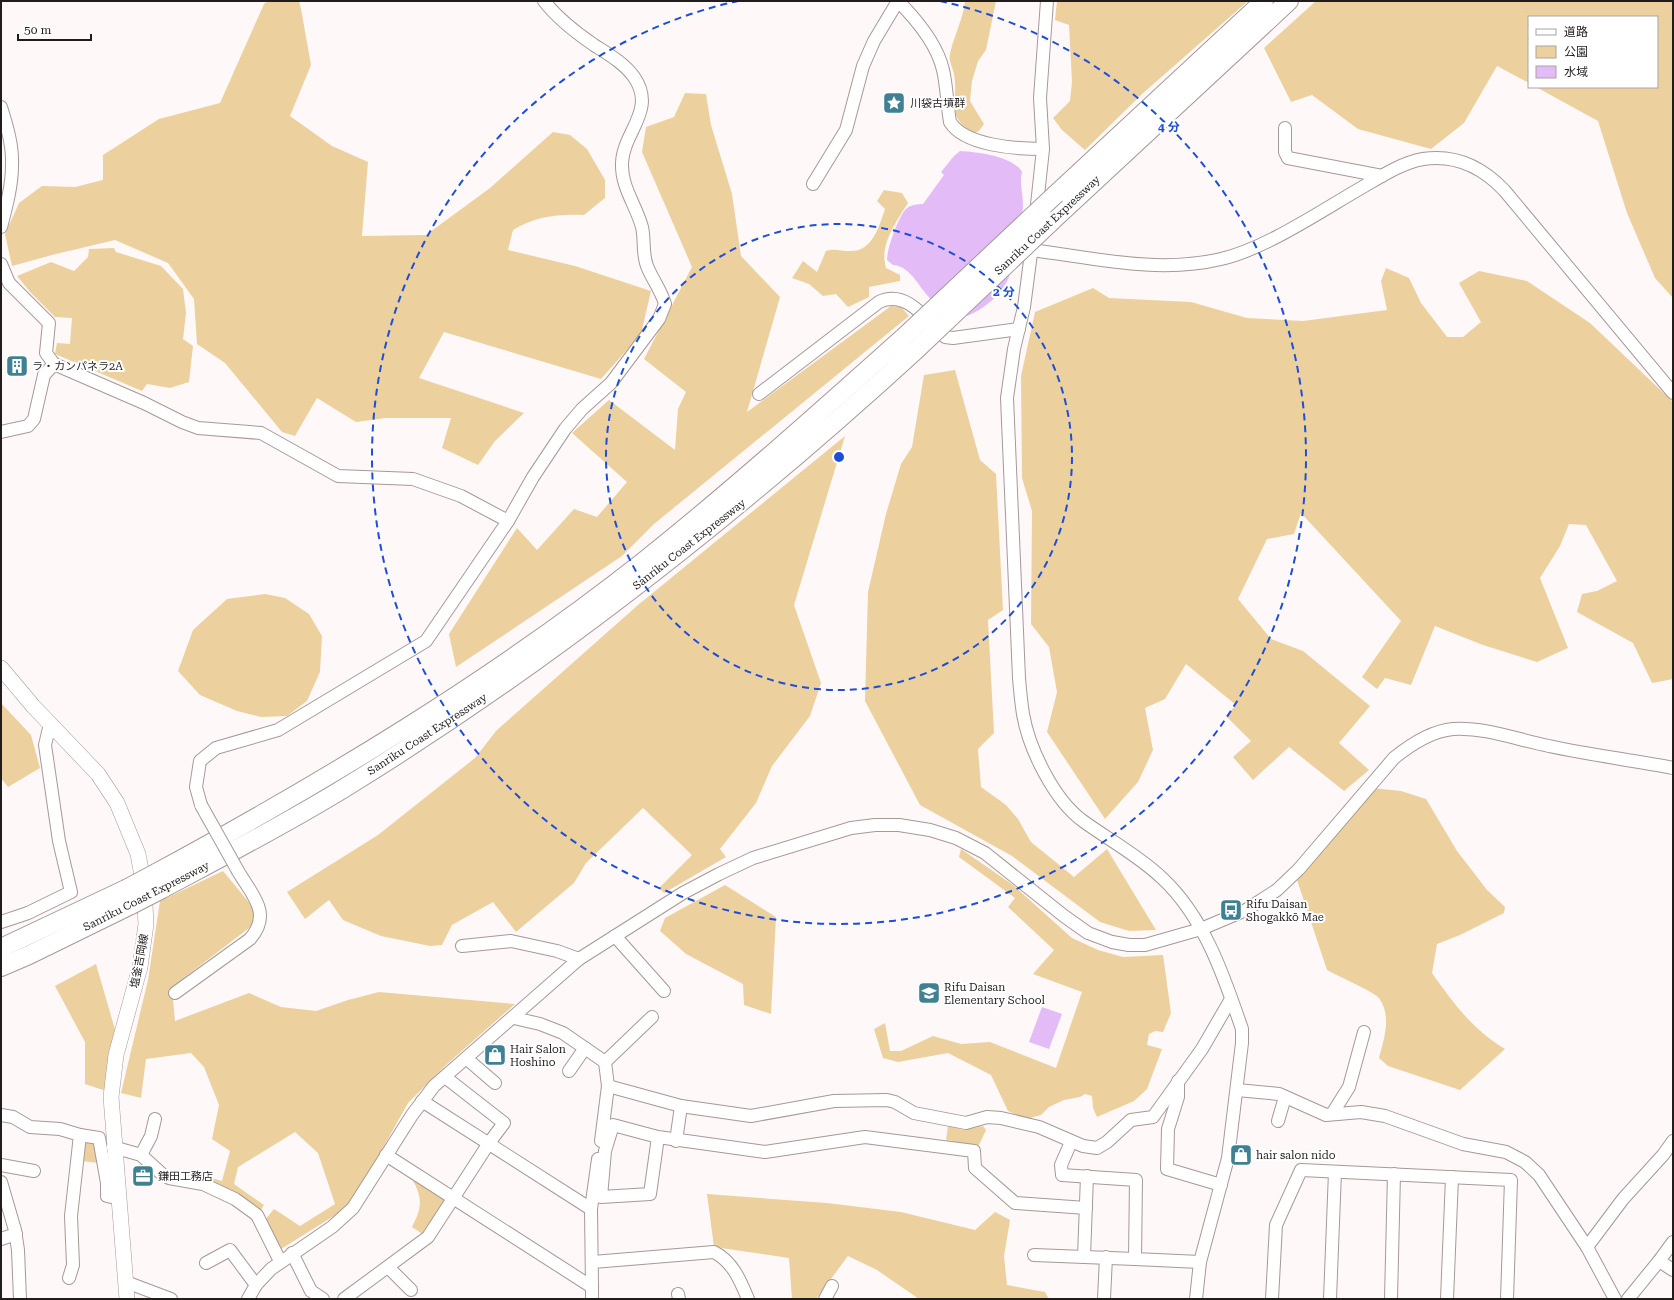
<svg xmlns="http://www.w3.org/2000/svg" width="1674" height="1300" font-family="'Roboto Serif','Noto Sans JP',serif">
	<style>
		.green { fill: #ecd19e }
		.water { fill: #e3bbf7 }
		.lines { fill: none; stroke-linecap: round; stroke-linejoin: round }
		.minor-casing { stroke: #a69998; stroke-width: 14 }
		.major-casing { stroke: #a69998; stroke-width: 16 }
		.highway-casing { stroke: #a69998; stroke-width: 20 }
		.minor { stroke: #fff; stroke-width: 12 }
		.major { stroke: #fff; stroke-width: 15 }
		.highway { stroke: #fff; stroke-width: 18 }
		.minor-bridge-casing { stroke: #a69998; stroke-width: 14; stroke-linecap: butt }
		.highway-bridge-casing { stroke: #a69998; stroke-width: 20; stroke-linecap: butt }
		.minor-bridge { stroke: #fff; stroke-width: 12 }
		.highway-bridge { stroke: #fff; stroke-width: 18 }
		.ring { fill: none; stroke: #1d4ed8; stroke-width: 2; stroke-dasharray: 7 5 }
		.labels { text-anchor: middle; stroke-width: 4; stroke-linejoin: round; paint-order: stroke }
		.poi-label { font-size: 11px; fill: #221d1d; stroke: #fff; text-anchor: start }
		.street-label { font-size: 11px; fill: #221d1d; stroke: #fff }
		.centre { fill: #1d4ed8; stroke: #fff; stroke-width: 2 }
		.ring-label { font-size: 12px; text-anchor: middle; font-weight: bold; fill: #1d4ed8; stroke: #fff; stroke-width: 4; stroke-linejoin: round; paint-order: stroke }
	</style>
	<rect width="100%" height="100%" fill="#fef8f8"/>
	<g class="green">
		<path d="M 268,1 L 299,1 L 301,9 L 311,65 L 290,116 L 332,146 L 368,162 L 362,236 L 426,235 L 490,188 L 553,132 L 570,135 L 587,149 L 605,180 L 605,198 L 584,215 C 557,214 537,216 513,230 L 508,250 L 575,266 L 651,291 L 641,334 L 601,379 L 444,332 L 419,378 L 524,413 L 495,441 L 478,465 L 442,448 L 451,418 L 386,418 L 356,422 L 317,398 L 295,436 L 282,432 L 225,363 L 197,344 L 194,299 L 168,263 L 115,240 L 52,255 L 12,266 L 5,234 L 19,203 L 42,186 L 75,187 L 103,180 L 103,155 L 159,119 L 220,103 L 264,4 Z"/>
		<path d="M 965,1 L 996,1 L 986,50 L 978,61 L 972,81 L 970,101 L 984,124 L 979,131 L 974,133 C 944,116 959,102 954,74 C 953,68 948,60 950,54 C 954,35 963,20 965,1 Z"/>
		<path d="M 1057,1 L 1248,1 L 1142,94 L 1085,150 L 1062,130 L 1053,118 L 1070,101 L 1072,82 L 1069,25 L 1055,20 Z"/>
		<path d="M 1316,1 L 1673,1 L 1673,298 L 1655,278 L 1627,213 L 1598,121 L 1536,87 L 1657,87 L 1657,17 L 1529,17 L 1529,83 L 1497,66 L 1464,123 L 1431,149 L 1358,129 L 1312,95 L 1291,102 L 1264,48 Z"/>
		<path d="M 685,93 L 706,94 L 711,125 L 732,194 L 741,256 L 780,297 L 747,412 L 891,306 L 901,307 L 909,316 L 654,524 L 622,556 L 456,667 L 449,634 L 517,528 L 537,550 L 574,509 L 597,517 L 627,482 L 572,433 L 609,400 L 675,450 L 678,409 L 686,392 L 644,359 L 692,267 L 642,152 L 646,127 L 674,117 Z"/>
		<path d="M 884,190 L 902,193 L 908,203 C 896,222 879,245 886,268 L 900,275 L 900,281 L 869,287 L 869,297 L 848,307 L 836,294 L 823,296 L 809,284 L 792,278 L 803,261 L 817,272 L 826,251 C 834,248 841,251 850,251 C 872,252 879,227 885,209 L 877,201 Z"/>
		<path d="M 114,248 L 116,252 L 161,266 L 183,289 L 186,313 L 183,339 L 193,346 L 189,382 L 170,388 L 147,384 L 142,391 L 55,354 L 57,343 L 70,344 L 72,318 L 55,317 L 31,293 L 17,276 L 51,262 L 74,271 L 88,257 L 89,249 Z"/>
		<path d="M 1386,268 L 1409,278 L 1421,303 L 1447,337 L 1463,337 L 1481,322 L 1459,283 L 1479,271 L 1527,281 L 1590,323 L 1673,402 L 1673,679 L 1652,683 L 1633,643 L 1577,612 L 1582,594 L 1597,591 L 1617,581 L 1586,525 L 1569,524 L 1560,546 L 1540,578 L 1568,648 L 1537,662 L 1483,645 L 1435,626 L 1411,685 L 1385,678 L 1377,689 L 1362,677 L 1401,621 L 1301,513 L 1294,534 L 1267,539 L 1238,599 L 1271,639 L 1303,651 L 1370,706 L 1339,743 L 1369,770 L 1344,791 L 1289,747 L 1253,780 L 1233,757 L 1251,741 L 1226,716 L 1236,705 L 1186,664 L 1165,699 L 1145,708 L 1153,750 L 1138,782 L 1105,819 L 1047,732 L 1057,692 L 1049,647 L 1031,624 L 1032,511 L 1022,478 L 1021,376 L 1035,312 L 1093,288 L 1109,298 L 1191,302 L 1247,318 L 1303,321 L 1387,310 L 1381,281 Z"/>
		<path d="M 955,370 L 980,460 L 996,474 L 1003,610 L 988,620 L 994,733 L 978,749 L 981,787 L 1006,805 L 1018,819 L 1031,842 L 1074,877 L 1107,849 L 1156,930 L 1129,931 L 1100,922 L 1012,856 L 920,805 L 865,701 L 868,592 L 886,514 L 901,464 L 912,447 L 924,375 Z"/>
		<path d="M 845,436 L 794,605 L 821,683 L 810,716 L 772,766 L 756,803 L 720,849 L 726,857 L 664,893 L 659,888 L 692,855 L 643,808 L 586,863 L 574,883 L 516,932 L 493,902 L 452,925 L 442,945 L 430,946 L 381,936 L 343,920 L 329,900 L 305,919 L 287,892 L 378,835 L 475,758 L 496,731 L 638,605 Z"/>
		<path d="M 265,594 L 285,598 L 309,614 L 322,636 L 320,672 L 307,701 L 287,716 L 261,717 L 237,711 L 200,695 L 178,671 L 193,630 L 227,599 Z"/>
		<path d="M 1,703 L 31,735 L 40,768 L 8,787 L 1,778 Z"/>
		<path d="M 1372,788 L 1401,791 L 1426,799 L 1457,851 L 1487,890 L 1505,907 L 1504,913 L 1460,935 L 1437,944 L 1432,973 C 1454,1004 1472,1029 1505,1049 L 1460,1090 L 1388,1066 L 1379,1058 C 1384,1039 1392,1016 1379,998 C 1374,992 1336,975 1327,970 L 1297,880 Z"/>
		<path d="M 961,849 L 1013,885 L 1072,938 L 1098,950 L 1123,957 L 1163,955 L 1171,1013 L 1163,1032 L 1155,1031 L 1149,1034 L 1147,1045 L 1162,1049 L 1147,1089 L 1134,1101 L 1097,1117 L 1093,1108 L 1092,1096 L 1085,1094 L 1080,1097 L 1064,1100 L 1049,1107 L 1041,1115 L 1026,1119 L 1008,1111 L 991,1075 L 948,1053 L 898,1062 L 883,1058 L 874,1029 L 885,1023 L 890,1051 L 901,1051 L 933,1036 L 961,1044 L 990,1042 L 1056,1068 L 1082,992 L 1033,974 L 1054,950 L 1008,907 L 1015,898 L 959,857 Z"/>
		<path d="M 223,871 L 252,906 L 255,913 L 253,925 L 172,987 L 175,1021 L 249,993 L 281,1007 L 316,1011 L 348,1000 L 379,992 L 515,1004 L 447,1064 L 408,1103 L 375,1162 L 345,1209 L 281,1249 L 265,1220 L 274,1209 L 300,1226 L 335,1204 L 318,1153 L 295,1132 L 238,1167 L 234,1184 L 264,1205 L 259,1213 L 209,1183 L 211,1178 L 222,1181 L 230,1151 L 212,1139 L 219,1105 L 204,1067 L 191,1053 L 146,1059 L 141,1098 L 121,1093 L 148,980 L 160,901 Z"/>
		<path d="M 725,885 L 776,917 L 771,1014 L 744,1005 L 743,984 L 686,954 L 660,931 L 665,918 Z"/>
		<path d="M 96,964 L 116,1033 L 106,1091 L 85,1084 L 85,1042 L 55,986 Z"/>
		<path d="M 948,1126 L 964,1130 L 983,1126 L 986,1130 L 979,1145 L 953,1144 L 953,1141 L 946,1140 Z"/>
		<path d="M 86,1140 L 97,1144 L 99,1163 L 81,1161 L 81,1154 L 85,1154 L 85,1148 L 82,1147 Z"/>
		<path d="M 409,1174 L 447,1199 L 424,1235 L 412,1227 C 424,1205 422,1195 409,1174 Z"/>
		<path d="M 707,1194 L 827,1203 L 901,1212 L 975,1230 L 995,1212 L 1010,1220 L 1004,1256 L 1007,1285 L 1045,1292 L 1049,1299 L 919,1299 L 877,1270 L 848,1256 L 816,1299 L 792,1299 L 789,1258 L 714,1247 Z"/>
	</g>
	<g class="water">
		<path d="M 960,151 C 977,152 1013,156 1022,172 C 1019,183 1023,193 1023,205 C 1023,214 1020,225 1018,235 C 1013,267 1012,288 982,308 C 977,311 971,315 966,316 C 960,316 938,305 933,301 C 920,291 912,266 893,265 L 887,260 C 887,249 898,217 906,209 C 910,205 917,204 923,204 L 944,175 L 941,172 L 954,156 Z"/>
		<path d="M 1042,1007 L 1062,1014 L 1049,1049 L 1029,1042 Z"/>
	</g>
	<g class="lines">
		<g class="minor-casing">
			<g id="minor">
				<path d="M 898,1 C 916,19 937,44 943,70 C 947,87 947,105 950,122 C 965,146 1017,149 1043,149"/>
				<path d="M 1,107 C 7,126 13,146 12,166 C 12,186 6,208 1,227"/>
				<path d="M 1285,128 L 1285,152 L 1288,158 L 1382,176"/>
				<path d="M 813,184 L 846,130 L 863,66 L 874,41 L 898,1"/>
				<path d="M 1036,214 L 1043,149 L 1040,98 L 1047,1"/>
				<path d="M 1033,238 L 1024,307 L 1014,349 L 1007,398 L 1019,678 C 1020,690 1021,702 1023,714 C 1029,749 1054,800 1083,821 C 1109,840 1138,855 1162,878 C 1204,917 1224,976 1242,1029 L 1242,1043 L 1228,1158 L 1200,1262 L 1196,1299"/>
				<path d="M 1032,250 C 1094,258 1159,274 1221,259 C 1265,249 1321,211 1361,188 C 1380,177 1401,163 1423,159 C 1456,154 1482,167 1504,190 L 1673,393"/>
				<path d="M 1,264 L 9,283 L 49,323 L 46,353 L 54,364 L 144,403 L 182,422 L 198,428 L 261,433 L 338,476 L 413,479 L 461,496 L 508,521 L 426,641 L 278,730 L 216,748 L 200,761 L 196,787 L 201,805"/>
				<path d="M 759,394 L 879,302 C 906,289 926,319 945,337 L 953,338 L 1019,329"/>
				<path d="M 1,432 L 28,426 L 34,419 L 44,375 L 54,364"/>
				<path d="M 508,521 L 533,477 L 565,429 L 582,409 L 611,383 L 659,319 L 665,304 C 661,290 652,279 647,266 C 642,253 645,240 642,227 C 636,205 621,187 622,163 C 623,132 657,110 634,77 C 624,63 608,54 594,45 C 575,32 558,19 544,1"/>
				<path d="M 1,922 L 28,913 L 71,892 L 59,841 L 45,745 L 50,724"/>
				<path d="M 615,936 L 664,991"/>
				<path d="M 462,946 L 511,941 L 557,951 L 579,959"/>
				<path d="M 175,993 L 250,939 C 273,913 251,894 238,871"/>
				<path d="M 514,1018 L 540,1024 L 563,1033 L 605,1062 L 652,1017"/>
				<path d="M 467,1059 L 495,1083"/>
				<path d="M 605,1062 L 608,1086 L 681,1106 L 751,1116 L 834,1101 L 887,1100 L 895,1102 L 914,1113 L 966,1123 L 987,1117 L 1001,1118 L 1039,1127 L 1083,1146 L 1097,1148 L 1107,1142 L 1131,1120 L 1153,1117 L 1202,1049 L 1231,999"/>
				<path d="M 569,1071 L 585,1048"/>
				<path d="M 1178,1081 L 1178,1097 L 1168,1129 L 1167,1169 L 1221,1185"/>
				<path d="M 1237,1090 L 1279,1094 L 1326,1115 L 1361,1112 L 1385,1116 L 1463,1144 L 1506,1152 L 1525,1162 L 1539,1175 L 1587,1247"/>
				<path d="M 422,1101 L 591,1209"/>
				<path d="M 1332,1114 L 1349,1087 L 1364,1032"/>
				<path d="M 1,1115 L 13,1117 L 30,1127 L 60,1129 L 80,1135 L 71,1216 L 73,1265 L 69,1278"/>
				<path d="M 1278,1121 L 1285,1097"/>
				<path d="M 80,1135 L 99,1138 L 107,1183 L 107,1196 L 120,1199"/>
				<path d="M 658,1137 L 650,1194 L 601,1197 L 605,1151 L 613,1125 L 658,1137 L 765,1152 L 865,1137 L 974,1151 L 975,1168 L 1015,1203 L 1086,1208"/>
				<path d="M 601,1141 L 608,1086"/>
				<path d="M 676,1141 L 681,1106"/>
				<path d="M 1071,1142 L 1061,1165 L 1062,1175 L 1136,1180 L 1135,1259 L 1200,1262"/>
				<path d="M 113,1147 L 141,1155 L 163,1175 L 169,1178 L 203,1184 L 235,1199 L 257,1215 L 280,1261"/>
				<path d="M 141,1155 L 151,1136 L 155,1119"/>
				<path d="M 386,1155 L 592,1287 L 591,1209 L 598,1159"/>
				<path d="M 1,1165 L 34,1171"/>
				<path d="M 1,1182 L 15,1230 L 18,1250 L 20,1299"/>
				<path d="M 1,1239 L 16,1234"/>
				<path d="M 1673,1242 L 1659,1261 L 1673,1270"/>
				<path d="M 292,1253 L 311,1291 L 323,1299"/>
				<path d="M 1034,1255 L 1135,1259"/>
				<path d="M 1084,1257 L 1087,1176"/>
				<path d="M 593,1262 L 714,1252 C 733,1262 740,1280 748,1299"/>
				<path d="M 206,1263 L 230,1250 L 256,1285"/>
				<path d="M 388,1267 L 411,1290"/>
				<path d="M 126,1282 L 171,1299"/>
				<path d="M 592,1287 L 592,1299"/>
				<path d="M 678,1294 L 679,1299"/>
				<path d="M 248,1299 L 256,1285 L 271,1269 L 332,1227 L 353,1208 L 412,1115 L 434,1086 L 579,959 L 683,893 L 719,874 L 753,858 L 851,828 L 875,825 L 899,825 L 930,830 L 956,838 L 985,853 L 1064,916 L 1088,933 L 1112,942 L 1129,945 L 1145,945 L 1201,929 L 1246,910 L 1277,890 L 1299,869 L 1394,758 C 1410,745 1431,731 1453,729 C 1486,727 1518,740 1549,746 C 1590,755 1632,760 1673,768"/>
				<path d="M 344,1299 L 428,1237 L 489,1143 L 504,1123 L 445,1077"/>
				<path d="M 825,1299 L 832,1286"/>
				<path d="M 1104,1299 L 1106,1257"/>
				<path d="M 1272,1299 L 1276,1225 L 1301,1170 L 1511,1180 L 1507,1299"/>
				<path d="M 1330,1299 L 1335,1172"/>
				<path d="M 1391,1299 L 1394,1174"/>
				<path d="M 1447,1299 L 1452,1177"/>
				<path d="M 1615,1299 L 1587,1247 L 1623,1199 L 1663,1155 L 1673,1141"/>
				<path d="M 1628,1299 L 1659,1261"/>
			</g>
		</g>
		<g class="major-casing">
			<path id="major" d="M 1,668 L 33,706 L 98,774 L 117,803 L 138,854 L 144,886 L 146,924 L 140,967 L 116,1055 L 111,1097 L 127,1299"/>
		</g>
		<g class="highway-casing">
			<g id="highway">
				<path d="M 1056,194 L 1264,1"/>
				<path d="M 1052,221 L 1289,1"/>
				<path d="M 156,873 C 326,781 492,681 644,561 C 733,490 819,413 904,337"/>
				<path d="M 162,889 C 224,856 286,824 346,787 C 551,661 740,511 917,349"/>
				<path d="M 1,948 L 126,889"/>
				<path d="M 1,967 L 29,955 L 131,905"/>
			</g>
		</g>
		<use href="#minor" class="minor"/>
		<use href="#major" class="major"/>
		<use href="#highway" class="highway"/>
		<g class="minor-bridge-casing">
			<path id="minor-bridge" d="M 201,805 L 238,871"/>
		</g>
		<g class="highway-bridge-casing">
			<g id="highway-bridge">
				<path d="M 904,337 L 1056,194"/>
				<path d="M 917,349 L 1052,221"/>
				<path d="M 126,889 L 156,873"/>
				<path d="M 131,905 L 162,889"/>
			</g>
		</g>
		<use href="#minor-bridge" class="minor-bridge"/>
		<use href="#highway-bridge" class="highway-bridge"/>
	</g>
	<g class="ring">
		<circle cx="839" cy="457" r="233"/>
		<path d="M940 1A467 467 0 1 1 738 1"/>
	</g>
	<defs>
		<g id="sight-square" transform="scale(1.15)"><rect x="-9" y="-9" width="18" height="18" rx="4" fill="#3f8092" stroke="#fff"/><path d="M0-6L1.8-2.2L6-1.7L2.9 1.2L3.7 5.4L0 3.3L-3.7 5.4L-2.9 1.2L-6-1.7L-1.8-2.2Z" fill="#fff"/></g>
		<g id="building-square" transform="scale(1.15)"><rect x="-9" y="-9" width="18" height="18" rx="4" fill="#3f8092" stroke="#fff"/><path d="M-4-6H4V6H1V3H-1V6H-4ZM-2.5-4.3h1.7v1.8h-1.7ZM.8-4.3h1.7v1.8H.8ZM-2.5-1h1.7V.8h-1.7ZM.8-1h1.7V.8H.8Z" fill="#fff"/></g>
		<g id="bus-square" transform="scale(1.15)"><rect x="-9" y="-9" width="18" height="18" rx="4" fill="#3f8092" stroke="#fff"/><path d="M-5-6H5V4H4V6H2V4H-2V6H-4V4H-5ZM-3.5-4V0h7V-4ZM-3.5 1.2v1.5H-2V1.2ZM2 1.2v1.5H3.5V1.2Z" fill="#fff"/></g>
		<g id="school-square" transform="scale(1.15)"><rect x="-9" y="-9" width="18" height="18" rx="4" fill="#3f8092" stroke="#fff"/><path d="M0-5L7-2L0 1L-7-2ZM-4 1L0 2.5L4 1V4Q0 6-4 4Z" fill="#fff"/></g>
		<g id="shop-square" transform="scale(1.15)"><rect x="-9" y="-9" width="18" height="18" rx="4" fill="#3f8092" stroke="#fff"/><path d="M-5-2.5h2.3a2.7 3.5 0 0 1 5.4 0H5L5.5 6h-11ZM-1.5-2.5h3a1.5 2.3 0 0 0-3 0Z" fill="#fff"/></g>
		<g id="office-square" transform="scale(1.15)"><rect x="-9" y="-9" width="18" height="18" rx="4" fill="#3f8092" stroke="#fff"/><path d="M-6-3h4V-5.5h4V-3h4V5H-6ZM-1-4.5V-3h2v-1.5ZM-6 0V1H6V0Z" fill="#fff"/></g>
	</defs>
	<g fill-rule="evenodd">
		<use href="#sight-square" x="894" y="103"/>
		<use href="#building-square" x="17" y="366"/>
		<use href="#bus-square" x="1231" y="910"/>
		<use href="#school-square" x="929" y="993"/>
		<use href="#shop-square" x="495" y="1055"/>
		<use href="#shop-square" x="1241" y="1155"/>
		<use href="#office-square" x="143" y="1176"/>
	</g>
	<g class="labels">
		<g class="poi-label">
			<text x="910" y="107">川袋古墳群</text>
			<text x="32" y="370">ラ・カンパネラ2A</text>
			<text x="1246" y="908">Rifu Daisan<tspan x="1246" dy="13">Shogakkō Mae</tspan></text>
			<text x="944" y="991">Rifu Daisan<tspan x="944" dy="13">Elementary School</tspan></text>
			<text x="510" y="1053">Hair Salon<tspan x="510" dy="13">Hoshino</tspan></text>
			<text x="1256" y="1159">hair salon nido</text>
			<text x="158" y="1180">鎌田工務店</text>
		</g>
		<g class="street-label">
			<text transform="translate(1047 225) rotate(-43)" y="4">Sanriku Coast Expressway</text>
			<text transform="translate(689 544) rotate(-38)" y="4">Sanriku Coast Expressway</text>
			<text transform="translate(427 734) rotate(-33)" y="4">Sanriku Coast Expressway</text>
			<text transform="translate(146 896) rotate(-27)" y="4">Sanriku Coast Expressway</text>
			<text transform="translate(139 961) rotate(-79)" y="4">塩釜吉岡線</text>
		</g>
	</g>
	<circle cx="839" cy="457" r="6" class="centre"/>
	<g class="ring-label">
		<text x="1169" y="131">4 分</text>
		<text x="1004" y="296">2 分</text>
	</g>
	<rect width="1674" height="1300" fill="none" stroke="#221d1d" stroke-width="4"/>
	<rect x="1528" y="16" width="130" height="72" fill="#ffffff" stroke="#a7a5a5"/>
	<rect x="1536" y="29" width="20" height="6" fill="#ffffff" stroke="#a7a5a5"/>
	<text x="1564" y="36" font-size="12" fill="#221d1d">道路</text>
	<rect x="1536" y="46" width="20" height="12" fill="#ecd19e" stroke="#a7a5a5"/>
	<text x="1564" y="56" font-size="12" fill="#221d1d">公園</text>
	<rect x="1536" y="66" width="20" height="12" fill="#e3bbf7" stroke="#a7a5a5"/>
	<text x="1564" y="76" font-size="12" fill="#221d1d">水域</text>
	<path d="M18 34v6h73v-6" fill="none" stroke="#221d1d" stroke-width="2"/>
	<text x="24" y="34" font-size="12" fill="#221d1d" stroke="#ffffff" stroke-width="3" paint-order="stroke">50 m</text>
</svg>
